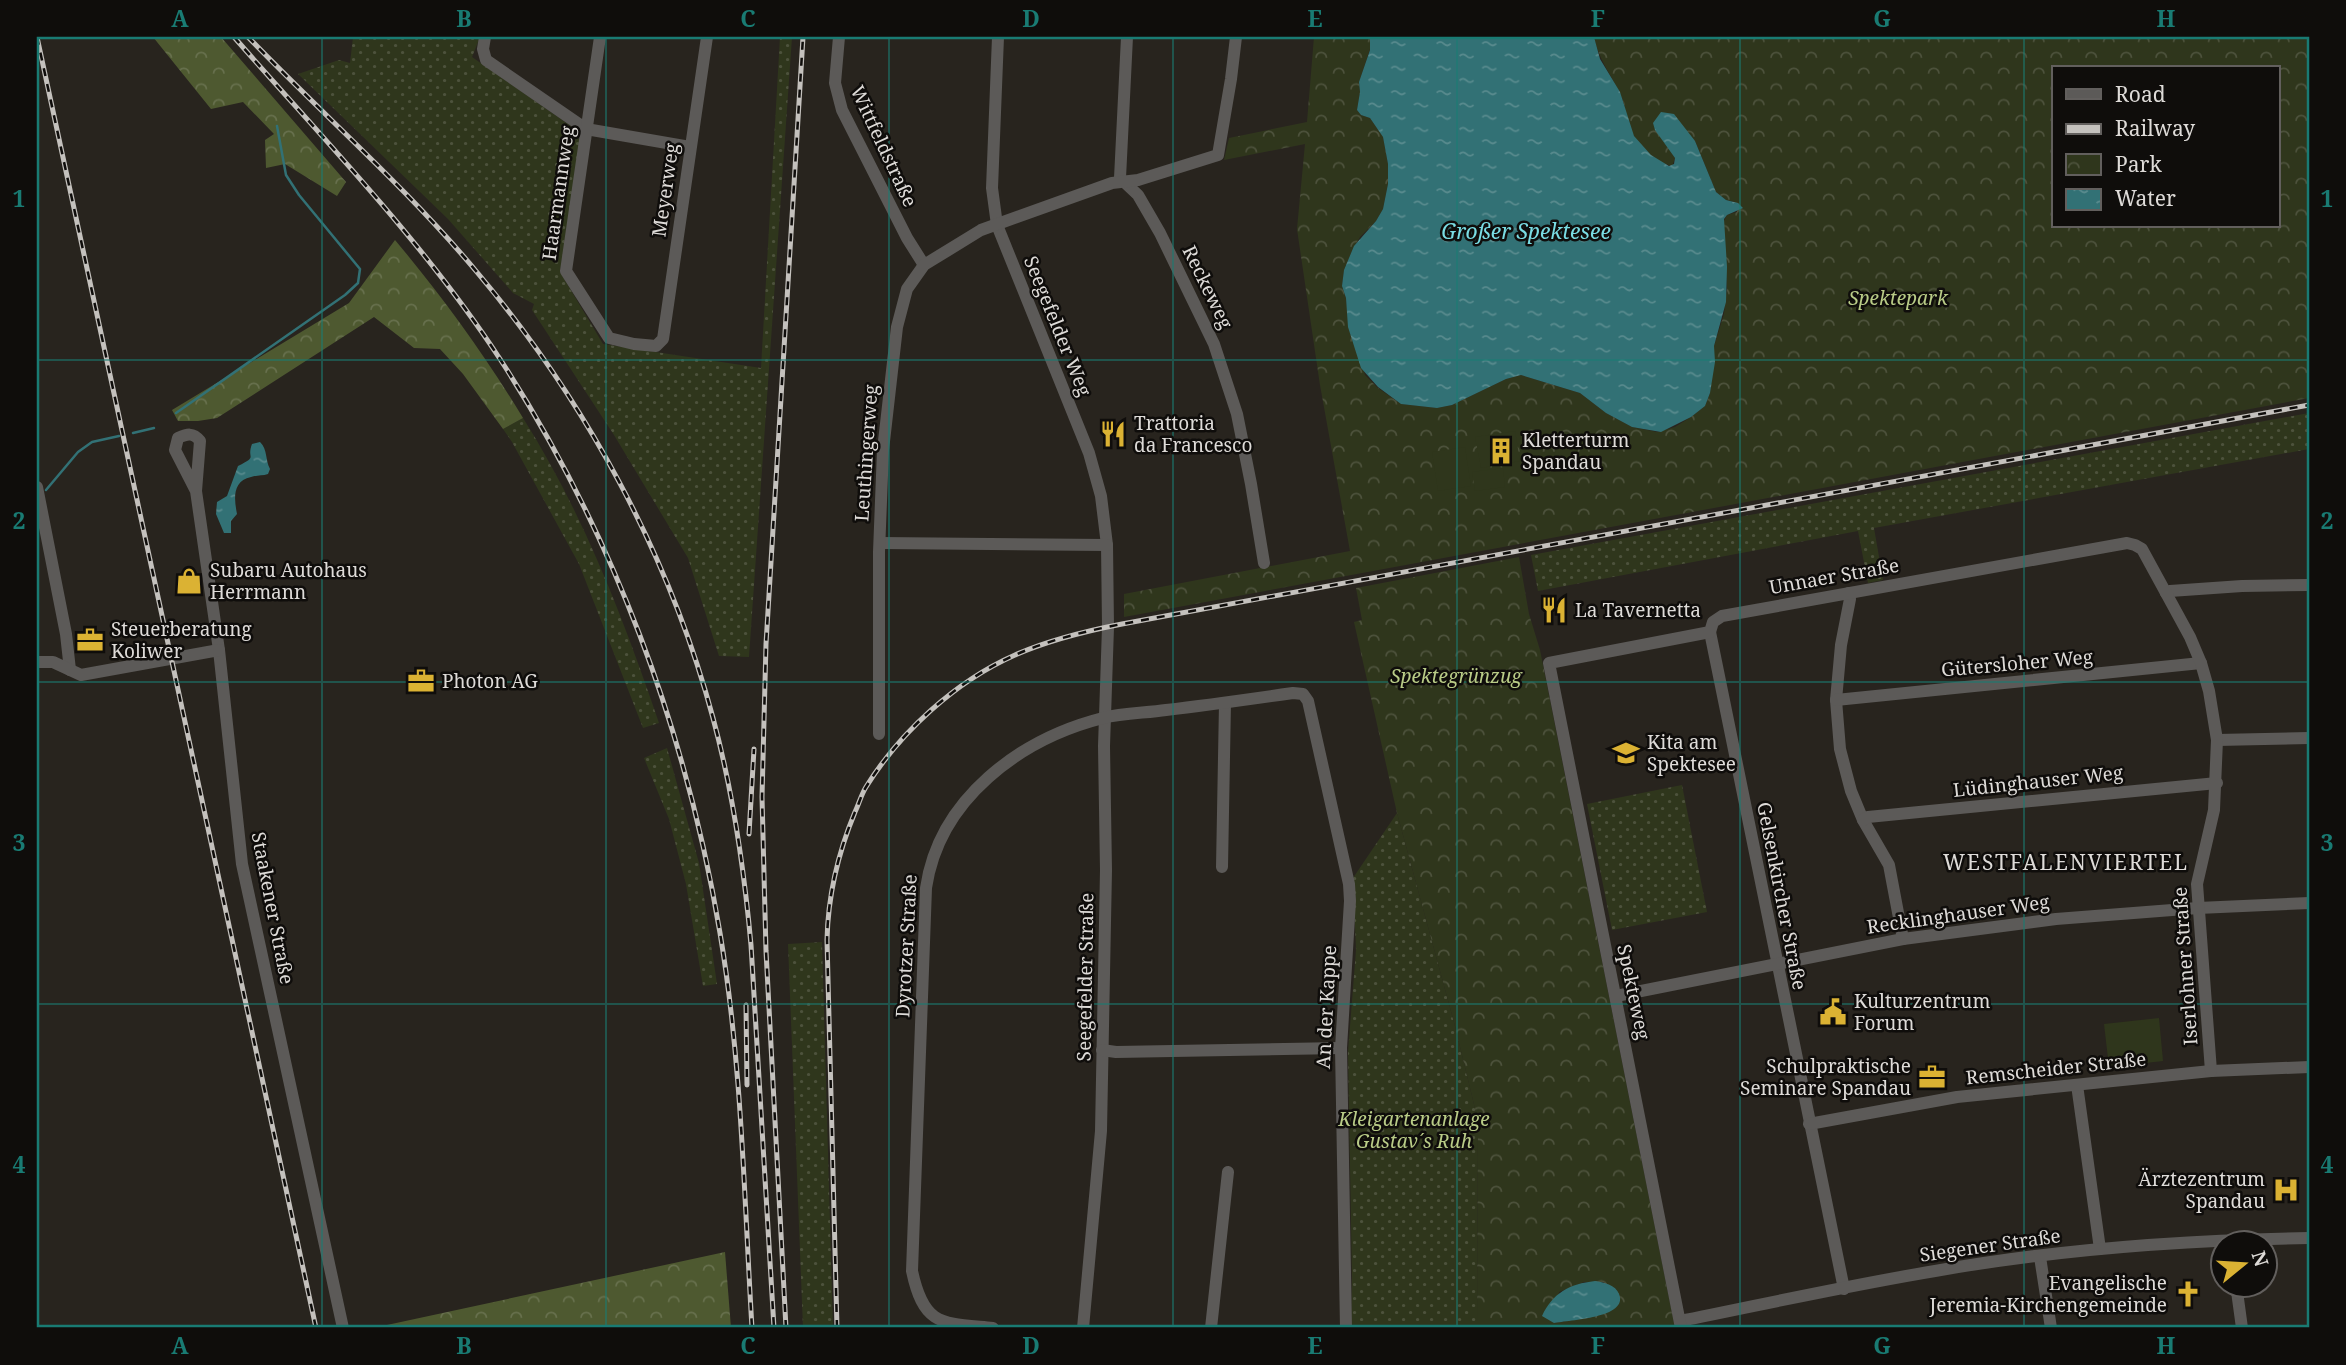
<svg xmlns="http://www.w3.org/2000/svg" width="2346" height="1365" font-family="'Noto Serif',serif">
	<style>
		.grass { fill: url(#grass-dots) }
		.forest { fill: url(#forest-crowns) }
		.park { fill: url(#park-crowns); fill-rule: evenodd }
		.pitch { fill: #2f361c }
		.water { fill: url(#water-ripples) }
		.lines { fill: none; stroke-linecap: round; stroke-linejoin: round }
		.stream { stroke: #327175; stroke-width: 2.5 }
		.minor { stroke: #5c5a58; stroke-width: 12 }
		.rail-casing { stroke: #c4c1bd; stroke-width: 5 }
		.rail { stroke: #0f0d0b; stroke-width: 2.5; stroke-dasharray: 8; stroke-linecap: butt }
		.grid { fill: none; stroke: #197b73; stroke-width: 2; stroke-opacity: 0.55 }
		.labels { text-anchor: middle; stroke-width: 5; stroke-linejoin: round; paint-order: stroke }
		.street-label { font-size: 19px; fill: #dedbd8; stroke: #0f0d0b }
		.park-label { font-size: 19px; font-style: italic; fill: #b9cc87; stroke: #0f0d0b }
		.poi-label { font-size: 19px; fill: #dedbd8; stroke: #0f0d0b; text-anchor: start }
		.water-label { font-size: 21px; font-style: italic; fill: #7adde4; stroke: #0f0d0b }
		.neighbourhood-label { font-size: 21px; letter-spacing: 2px; fill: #dedbd8; stroke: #0f0d0b }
		.neatline { fill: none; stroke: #197b73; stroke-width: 2.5 }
		.grid-label { font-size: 23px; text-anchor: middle; font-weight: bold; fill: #197b73 }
	</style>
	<defs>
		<pattern id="grass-dots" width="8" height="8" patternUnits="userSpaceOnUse" patternTransform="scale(1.75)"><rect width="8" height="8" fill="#2f361c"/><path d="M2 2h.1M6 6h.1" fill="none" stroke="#4d523c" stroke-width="1.8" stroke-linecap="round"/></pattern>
		<pattern id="forest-crowns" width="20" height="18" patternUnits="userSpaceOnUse" patternTransform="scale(1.75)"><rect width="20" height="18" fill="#4e5930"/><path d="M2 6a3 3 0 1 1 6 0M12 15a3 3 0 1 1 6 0" fill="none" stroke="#67704d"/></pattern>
		<pattern id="park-crowns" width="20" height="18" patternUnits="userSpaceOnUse" patternTransform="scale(1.75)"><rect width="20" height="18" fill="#2f361c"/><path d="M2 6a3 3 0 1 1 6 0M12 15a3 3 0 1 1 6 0" fill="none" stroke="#4d523c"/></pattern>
		<pattern id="water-ripples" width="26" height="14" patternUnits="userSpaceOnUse" patternTransform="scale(1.75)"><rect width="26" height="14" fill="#327175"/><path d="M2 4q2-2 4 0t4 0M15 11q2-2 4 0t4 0" fill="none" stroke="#598b8e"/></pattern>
	</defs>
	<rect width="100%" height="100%" fill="#28241e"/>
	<g class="grass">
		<path d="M 353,37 L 480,37 L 472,57 L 575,129 L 580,141 L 560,272 L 603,344 L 761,368 L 780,37 L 792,37 L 749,657 L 719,656 L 688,558 L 614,435 L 532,310 L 534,304 L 513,293 L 448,219 L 298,74 L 339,60 L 350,63 Z"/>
		<path d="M 2309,413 L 2309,449 L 1874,528 L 1883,580 L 1868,583 L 1858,531 L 1538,591 L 1531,555 Z"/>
		<path d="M 523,418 C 583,513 623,617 659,723 L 643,728 L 579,564 L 512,442 L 503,429 Z"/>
		<path d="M 667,748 L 699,863 L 717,984 L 703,986 L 686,884 L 669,819 L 644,758 Z"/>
		<path d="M 1682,785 L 1707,912 L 1612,930 L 1587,804 Z"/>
		<path d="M 1397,813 L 1455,1026 L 1478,1121 L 1477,1328 L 1351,1328 L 1352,1277 L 1348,1052 L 1356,950 L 1353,878 Z"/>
		<path d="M 822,942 L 833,1328 L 803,1328 L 788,944 Z"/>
	</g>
	<g class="forest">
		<path d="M 153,37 L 221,37 L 346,182 L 337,196 L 285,164 L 266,168 L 265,140 L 274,134 L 243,102 L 211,109 Z"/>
		<path d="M 395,240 C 442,296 485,355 523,418 L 503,429 L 463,374 L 440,349 L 414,348 L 374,317 L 217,418 L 198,421 L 178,421 L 172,410 L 349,303 Z"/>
		<path d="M 725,1252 L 731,1328 L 373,1328 Z"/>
	</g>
	<g class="park">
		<path d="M 1314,37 L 1370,37 L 1370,49 L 1359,82 L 1360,92 L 1357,110 L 1361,115 L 1370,118 L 1383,137 L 1388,164 L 1388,184 L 1383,209 L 1376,221 L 1360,237 L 1352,251 L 1344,270 L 1342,286 L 1346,298 L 1350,333 L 1365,375 L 1378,388 L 1401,404 L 1437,408 L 1452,405 L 1506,379 L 1521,375 L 1580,393 L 1606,413 L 1632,427 L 1657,432 L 1675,427 L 1691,417 L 1705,406 L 1710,393 L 1714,346 L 1724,314 L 1727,288 L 1723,223 L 1727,215 L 1737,212 L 1735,202 L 1726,200 L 1716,192 L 1695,141 L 1662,137 L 1675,158 L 1672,166 C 1650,160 1634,143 1628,122 C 1626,115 1625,107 1623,101 C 1614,77 1600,64 1594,37 L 2309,37 L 2309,398 L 1124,617 L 1124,594 L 1350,551 L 1320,385 L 1297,229 L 1305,144 L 1224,160 L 1229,138 L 1307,122 ZM 2054,68 L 2278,68 L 2278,226 L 2054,226 Z"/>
		<path d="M 1519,557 L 1529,614 L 1540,650 L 1675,1328 L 1477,1328 L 1478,1121 L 1455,1026 L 1397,813 L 1354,622 L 1362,620 L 1356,588 ZM 1584,1282 L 1603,1282 L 1617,1290 L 1595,1316 L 1554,1323 L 1559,1292 Z"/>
	</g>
	<g class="pitch">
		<path d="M 1515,431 L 1520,461 L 1481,468 L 1475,437 Z"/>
		<path d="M 1465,447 L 1471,486 L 1438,491 L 1432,452 Z"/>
		<path d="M 1503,468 L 1505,487 L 1475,491 L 1472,472 Z"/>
		<path d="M 2159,1018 L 2163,1061 L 2109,1067 L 2104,1024 Z"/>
	</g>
	<g class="water">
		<path d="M 1370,37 L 1594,37 L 1600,59 L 1620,92 L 1634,136 L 1651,155 L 1669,166 L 1674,164 L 1675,158 L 1655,130 L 1653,123 L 1661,112 L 1674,114 L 1695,141 L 1716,192 L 1726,200 L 1738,203 L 1743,208 L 1727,215 L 1724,219 L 1727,267 L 1726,302 L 1714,346 L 1715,362 L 1710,393 L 1705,406 L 1691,417 L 1661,432 L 1632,427 L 1606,413 L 1580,393 L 1521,375 L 1506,379 L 1452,405 L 1437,408 L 1401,404 L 1378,387 L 1361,368 L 1348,327 L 1346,298 L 1342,286 L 1344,270 L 1354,246 L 1376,221 L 1383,209 L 1388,184 L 1388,164 L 1383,137 L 1370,118 L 1361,115 L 1357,110 L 1360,92 L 1359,82 L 1370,50 Z"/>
		<path d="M 260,442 C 268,450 265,460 270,469 L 268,474 C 262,476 257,475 251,477 C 232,481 234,499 237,514 L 231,521 L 231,533 L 224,533 L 216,514 L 217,502 L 227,496 L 238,466 C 259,455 246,460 252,444 Z"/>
		<path d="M 1595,1281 C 1603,1282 1616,1285 1619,1294 C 1629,1318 1569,1320 1554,1323 L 1542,1316 C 1553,1293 1569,1284 1595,1281 Z"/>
	</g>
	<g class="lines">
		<g class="stream">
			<path d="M 176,413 L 345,295 L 358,283 L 360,269 L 299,195 L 286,175 L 277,126"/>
			<path d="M 133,433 L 154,428"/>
			<path d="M 46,490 L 78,452 L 92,442 L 119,436"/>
		</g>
		<g class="minor">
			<path d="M 485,37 L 483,49 L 486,60 L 586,129 L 690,147"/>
			<path d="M 600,37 L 566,271 L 609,338 L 634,344 L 656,346 L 663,339 L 707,37"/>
			<path d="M 839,37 L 835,83 L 842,110 L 907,238 L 924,265"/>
			<path d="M 998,37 L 992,188 L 997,225 L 1089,453 L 1101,496 L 1107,545 L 1108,627 L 1104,746 L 1106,870 L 1101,1131 L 1083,1328"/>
			<path d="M 1127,37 L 1120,178 L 1138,195 L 1160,233 L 1214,344 L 1237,414 L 1251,484 L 1264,563"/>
			<path d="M 37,487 L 66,634 L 70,670"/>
			<path d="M 196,491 L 175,450 L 178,438 C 187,434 193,432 200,441 L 196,491 L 219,650 L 242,864 L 343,1328"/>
			<path d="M 880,543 L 1107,545"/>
			<path d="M 1849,593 L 1850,599 L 1841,645 L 1836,700 L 1840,749 L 1851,791 L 1863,820 L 1889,865 L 1903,939"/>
			<path d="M 2166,593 L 2170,591 L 2242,586 L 2309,585"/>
			<path d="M 1710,632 L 1844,1289"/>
			<path d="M 37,662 L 53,662 L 81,675 L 219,650"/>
			<path d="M 1836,700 L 2201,663"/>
			<path d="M 879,734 L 879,552 L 883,450 L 897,327 L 907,289 L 924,265 L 981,230 L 1112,183 L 1138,180 L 1218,155 L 1231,79 L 1236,37"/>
			<path d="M 2217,740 L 2309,738"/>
			<path d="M 1863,820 L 1868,817 L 2217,783"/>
			<path d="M 1222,867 L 1225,703"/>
			<path d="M 1616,996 L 1903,939 L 2056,919 L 2198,908 L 2309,903"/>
			<path d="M 1102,1050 L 1116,1052 L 1341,1048"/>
			<path d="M 2077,1085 L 2100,1249"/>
			<path d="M 1809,1124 L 1957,1097 L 2211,1071 L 2309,1067"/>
			<path d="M 2040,1257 L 2051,1328"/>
			<path d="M 2236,1284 L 2242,1328"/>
			<path d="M 1680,1321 C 1765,1304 1850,1285 1935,1271 C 2058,1249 2184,1240 2309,1238"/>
			<path d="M 993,1328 C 942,1323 924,1327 912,1271 L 926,888 C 939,799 1020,739 1103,718 C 1123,713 1146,713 1166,710 C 1209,705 1251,699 1293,693 L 1303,694 L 1308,701 L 1349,884 L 1350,901 L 1341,1048 L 1346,1328"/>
			<path d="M 1211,1328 L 1228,1172"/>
			<path d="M 1681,1328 L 1549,663 L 1710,632 L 1713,622 L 1722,616 L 2127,543 L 2135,545 L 2142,549 L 2190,637 L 2201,663 L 2209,691 L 2217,740 L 2214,810 L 2197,884 L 2211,1071"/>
		</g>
		<g class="rail-casing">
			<g id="rail">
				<path d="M 37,37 L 316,1328"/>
				<path d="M 234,37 C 324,140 425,244 500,359 C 613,533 686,729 720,933 C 742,1063 744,1197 752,1328"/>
				<path d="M 248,37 C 323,115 406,187 476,271 C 585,400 669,554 713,718 C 733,792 744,868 751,945 L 774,1328"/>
				<path d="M 749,834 L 754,749"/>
				<path d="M 746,1005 L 747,1085"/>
				<path d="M 786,1328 L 766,951 L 762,797 L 766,644 L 803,37"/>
				<path d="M 837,1328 L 827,940 C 828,895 838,853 855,812 C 859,804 861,795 866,787 C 900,732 956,681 1015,655 C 1049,640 1086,631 1122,624 L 2309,405"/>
			</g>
		</g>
		<use href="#rail" class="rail"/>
	</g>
	<path class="grid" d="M 322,37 L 322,1328M 606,37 L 606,1328M 889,37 L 889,1328M 1173,37 L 1173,1328M 1457,37 L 1457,1328M 1740,37 L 1740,1328M 2024,37 L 2024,1328M 37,360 L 2309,360M 37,682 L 2309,682M 37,1004 L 2309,1004"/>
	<defs>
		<g id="restaurant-bare" transform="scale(2.1)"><path d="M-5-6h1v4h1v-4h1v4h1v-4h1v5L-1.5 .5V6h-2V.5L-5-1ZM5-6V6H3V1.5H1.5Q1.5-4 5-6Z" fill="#dbb233" stroke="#0f0d0b" stroke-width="2.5" paint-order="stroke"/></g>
		<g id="building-bare" transform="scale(2.1)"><path d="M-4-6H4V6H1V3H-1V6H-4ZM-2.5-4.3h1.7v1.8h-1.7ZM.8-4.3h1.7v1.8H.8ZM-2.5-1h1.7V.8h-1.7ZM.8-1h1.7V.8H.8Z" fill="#dbb233" stroke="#0f0d0b" stroke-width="2.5" paint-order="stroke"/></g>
		<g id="shop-bare" transform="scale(2.1)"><path d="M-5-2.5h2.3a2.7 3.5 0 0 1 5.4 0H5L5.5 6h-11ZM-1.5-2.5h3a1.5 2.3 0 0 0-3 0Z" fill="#dbb233" stroke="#0f0d0b" stroke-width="2.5" paint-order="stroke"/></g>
		<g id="office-bare" transform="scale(2.1)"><path d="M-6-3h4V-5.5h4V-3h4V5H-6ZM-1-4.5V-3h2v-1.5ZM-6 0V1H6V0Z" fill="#dbb233" stroke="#0f0d0b" stroke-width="2.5" paint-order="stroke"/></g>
		<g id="school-bare" transform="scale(2.1)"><path d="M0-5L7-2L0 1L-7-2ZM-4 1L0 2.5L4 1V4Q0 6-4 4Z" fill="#dbb233" stroke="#0f0d0b" stroke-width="2.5" paint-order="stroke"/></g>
		<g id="civic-bare" transform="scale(2.1)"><path d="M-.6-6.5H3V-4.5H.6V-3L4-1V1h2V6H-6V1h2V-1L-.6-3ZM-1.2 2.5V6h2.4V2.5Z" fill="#dbb233" stroke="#0f0d0b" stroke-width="2.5" paint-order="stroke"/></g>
		<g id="hospital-bare" transform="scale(2.1)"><path d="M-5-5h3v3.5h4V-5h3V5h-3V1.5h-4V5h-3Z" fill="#dbb233" stroke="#0f0d0b" stroke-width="2.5" paint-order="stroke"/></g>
		<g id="church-bare" transform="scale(2.1)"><path d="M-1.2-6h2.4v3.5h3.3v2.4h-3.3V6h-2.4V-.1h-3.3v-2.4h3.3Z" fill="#dbb233" stroke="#0f0d0b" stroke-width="2.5" paint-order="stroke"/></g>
	</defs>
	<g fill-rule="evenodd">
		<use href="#restaurant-bare" x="1113" y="434"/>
		<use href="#building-bare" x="1501" y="451"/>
		<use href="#shop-bare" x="189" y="581"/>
		<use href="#restaurant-bare" x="1554" y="610"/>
		<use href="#office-bare" x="90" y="640"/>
		<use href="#office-bare" x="421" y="681"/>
		<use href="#school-bare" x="1626" y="753"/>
		<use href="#civic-bare" x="1833" y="1012"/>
		<use href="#office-bare" x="1932" y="1077"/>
		<use href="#hospital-bare" x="2286" y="1190"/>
		<use href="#church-bare" x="2188" y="1294"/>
	</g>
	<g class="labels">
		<g class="street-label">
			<text transform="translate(884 146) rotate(65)" y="7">Wittfeldstraße</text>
			<text transform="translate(665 190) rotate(-82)" y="7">Meyerweg</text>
			<text transform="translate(558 193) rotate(-82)" y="7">Haarmannweg</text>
			<text transform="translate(1208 287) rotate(64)" y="7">Reckeweg</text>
			<text transform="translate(1058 326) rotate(68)" y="7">Seegefelder Weg</text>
			<text transform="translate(866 453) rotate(-86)" y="7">Leuthingerweg</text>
			<text transform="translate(1834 576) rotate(-10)" y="7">Unnaer Straße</text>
			<text transform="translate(2017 663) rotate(-5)" y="7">Gütersloher Weg</text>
			<text transform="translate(2038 781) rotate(-6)" y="7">Lüdinghauser Weg</text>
			<text transform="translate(1782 896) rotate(79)" y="7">Gelsenkircher Straße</text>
			<text transform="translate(273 908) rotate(79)" y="7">Staakener Straße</text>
			<text transform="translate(1958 914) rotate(-8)" y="7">Recklinghauser Weg</text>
			<text transform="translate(906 946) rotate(-87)" y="7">Dyrotzer Straße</text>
			<text transform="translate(2185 966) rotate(-94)" y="7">Iserlohner Straße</text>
			<text transform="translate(1085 977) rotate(-89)" y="7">Seegefelder Straße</text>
			<text transform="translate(1634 992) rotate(78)" y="7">Spekteweg</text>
			<text transform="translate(1326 1007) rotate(-87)" y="7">An der Kappe</text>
			<text transform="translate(2056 1068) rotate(-6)" y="7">Remscheider Straße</text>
			<text transform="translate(1990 1245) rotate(-8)" y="7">Siegener Straße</text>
		</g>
		<g class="park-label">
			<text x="1898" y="305">Spektepark</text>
			<text x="1456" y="683">Spektegrünzug</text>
			<text x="1414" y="1126">Kleigartenanlage<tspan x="1414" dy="22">Gustav´s Ruh</tspan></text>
		</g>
		<g class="poi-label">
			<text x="1134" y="430">Trattoria<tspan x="1134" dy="22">da Francesco</tspan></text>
			<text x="1522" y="447">Kletterturm<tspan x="1522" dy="22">Spandau</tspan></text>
			<text x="210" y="577">Subaru Autohaus<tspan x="210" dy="22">Herrmann</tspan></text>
			<text x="1575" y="617">La Tavernetta</text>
			<text x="111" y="636">Steuerberatung<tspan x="111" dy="22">Koliwer</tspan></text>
			<text x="442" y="688">Photon AG</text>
			<text x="1647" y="749">Kita am<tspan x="1647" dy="22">Spektesee</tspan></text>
			<text x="1854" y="1008">Kulturzentrum<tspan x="1854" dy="22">Forum</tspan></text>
			<text x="1911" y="1073" text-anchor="end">Schulpraktische<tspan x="1911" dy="22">Seminare Spandau</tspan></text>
			<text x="2265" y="1186" text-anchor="end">Ärztezentrum<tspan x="2265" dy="22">Spandau</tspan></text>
			<text x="2167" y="1290" text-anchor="end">Evangelische<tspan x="2167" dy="22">Jeremia-Kirchengemeinde</tspan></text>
		</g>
		<g class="water-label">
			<text x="1526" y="239">Großer Spektesee</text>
		</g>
		<g class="neighbourhood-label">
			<text x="2066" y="870">WESTFALENVIERTEL</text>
		</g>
	</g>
	<rect width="2346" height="1365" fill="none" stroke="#0f0d0b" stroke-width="77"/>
	<rect x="2052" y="66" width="228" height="161" fill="#0f0d0b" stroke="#625f5d" stroke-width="2"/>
	<rect x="2066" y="89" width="35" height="10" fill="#5c5a58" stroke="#625f5d" stroke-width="2"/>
	<text x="2115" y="102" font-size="21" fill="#dedbd8">Road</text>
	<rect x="2066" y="124" width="35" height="10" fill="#c4c1bd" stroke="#625f5d" stroke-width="2"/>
	<text x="2115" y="136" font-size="21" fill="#dedbd8">Railway</text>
	<rect x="2066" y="154" width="35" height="21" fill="url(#park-crowns)" stroke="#625f5d" stroke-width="2"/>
	<text x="2115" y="172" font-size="21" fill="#dedbd8">Park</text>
	<rect x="2066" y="189" width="35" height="21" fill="url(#water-ripples)" stroke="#625f5d" stroke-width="2"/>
	<text x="2115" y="206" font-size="21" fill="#dedbd8">Water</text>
	<g transform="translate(2244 1264) rotate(72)"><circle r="33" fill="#0f0d0b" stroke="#625f5d" stroke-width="2"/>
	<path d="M0-5L12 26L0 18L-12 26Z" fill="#dbb233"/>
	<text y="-10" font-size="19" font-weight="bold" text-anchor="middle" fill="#dedbd8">N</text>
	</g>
	<rect x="38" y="38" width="2270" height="1288" class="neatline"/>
	<g class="grid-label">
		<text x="180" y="27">A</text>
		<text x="464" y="27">B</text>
		<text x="748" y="27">C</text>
		<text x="1031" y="27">D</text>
		<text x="1315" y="27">E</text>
		<text x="1598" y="27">F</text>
		<text x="1882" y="27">G</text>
		<text x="2166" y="27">H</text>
		<text x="19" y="207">1</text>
		<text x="2327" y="207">1</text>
		<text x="19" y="529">2</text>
		<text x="2327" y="529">2</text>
		<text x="19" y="851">3</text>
		<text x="2327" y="851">3</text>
		<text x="19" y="1173">4</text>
		<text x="2327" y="1173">4</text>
		<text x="180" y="1354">A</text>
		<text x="464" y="1354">B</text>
		<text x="748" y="1354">C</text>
		<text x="1031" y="1354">D</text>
		<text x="1315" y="1354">E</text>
		<text x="1598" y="1354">F</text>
		<text x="1882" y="1354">G</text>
		<text x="2166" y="1354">H</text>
	</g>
</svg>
